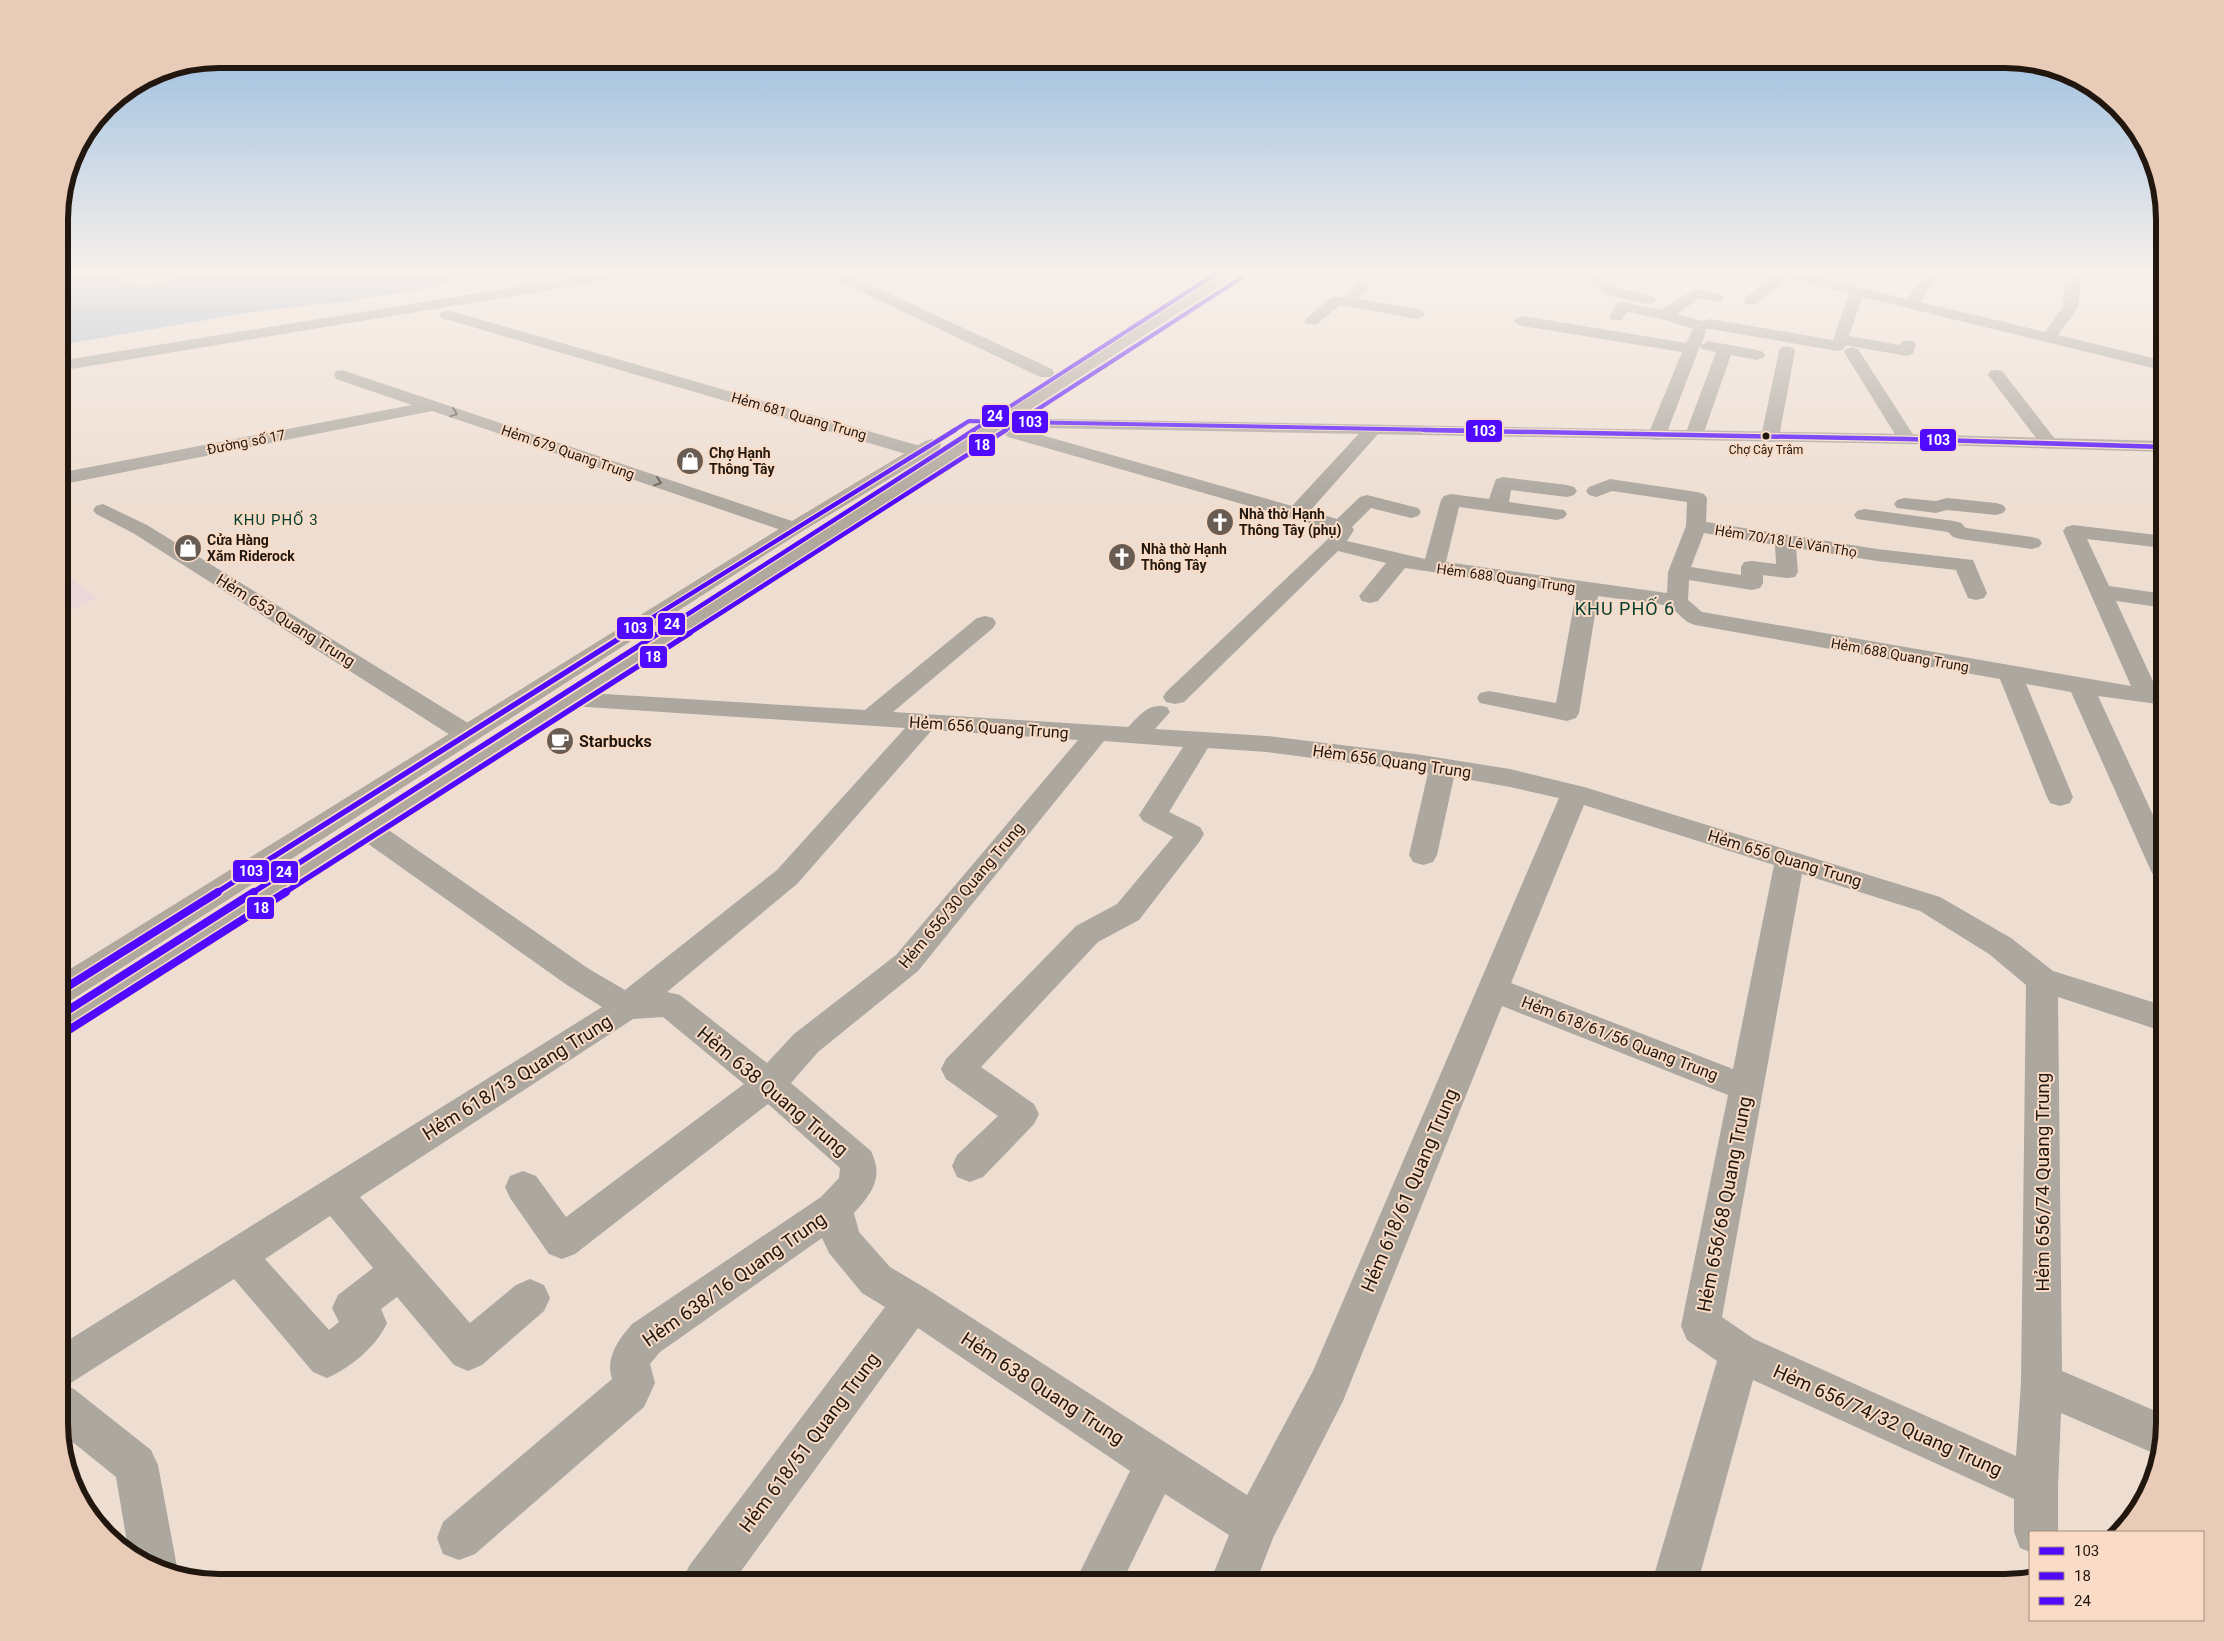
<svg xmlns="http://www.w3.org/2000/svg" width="2224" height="1641" font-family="Roboto,sans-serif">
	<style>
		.education { fill: #ead7da }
		.water { fill: #a7bccf }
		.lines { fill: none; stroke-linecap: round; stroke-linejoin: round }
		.minor { fill: #aca79f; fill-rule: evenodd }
		.secondary { fill: #ada59c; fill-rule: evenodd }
		.primary { fill: #b1a89e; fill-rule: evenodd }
		.bus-1-far3-casing { stroke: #fadcc6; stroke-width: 5.5 }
		.bus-1-far2-casing { stroke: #fadcc6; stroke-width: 7 }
		.bus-1-far1-casing { stroke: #fadcc6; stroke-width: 9 }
		.bus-1-casing { stroke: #fadcc6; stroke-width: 11 }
		.bus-2-far3-casing { stroke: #fadcc6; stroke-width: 5.5 }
		.bus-2-far2-casing { stroke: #fadcc6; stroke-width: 7 }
		.bus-2-far1-casing { stroke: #fadcc6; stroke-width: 9 }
		.bus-2-casing { stroke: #fadcc6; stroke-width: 11 }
		.bus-3-far3-casing { stroke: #fadcc6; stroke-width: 5.5 }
		.bus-3-far2-casing { stroke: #fadcc6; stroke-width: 7 }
		.bus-3-far1-casing { stroke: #fadcc6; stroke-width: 9 }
		.bus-3-casing { stroke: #fadcc6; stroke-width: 11 }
		.bus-1-far3 { stroke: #4f0aff; stroke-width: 4 }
		.bus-1-far2 { stroke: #4f0aff; stroke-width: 4.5 }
		.bus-1-far1 { stroke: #4f0aff; stroke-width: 5.5 }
		.bus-1 { stroke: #4f0aff; stroke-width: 8 }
		.bus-2-far3 { stroke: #4f0aff; stroke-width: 4 }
		.bus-2-far2 { stroke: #4f0aff; stroke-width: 4.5 }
		.bus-2-far1 { stroke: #4f0aff; stroke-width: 5.5 }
		.bus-2 { stroke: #4f0aff; stroke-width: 8 }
		.bus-3-far3 { stroke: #4f0aff; stroke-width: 4 }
		.bus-3-far2 { stroke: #4f0aff; stroke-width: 4.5 }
		.bus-3-far1 { stroke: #4f0aff; stroke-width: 5.5 }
		.bus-3 { stroke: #4f0aff; stroke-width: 8 }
		.oneway { stroke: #665f57 }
		.bus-dot { fill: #21170f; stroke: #fadcc6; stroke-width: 2 }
		.labels { text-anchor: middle; stroke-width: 4; stroke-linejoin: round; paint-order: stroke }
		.far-bus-label { font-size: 12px; fill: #21170f; stroke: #fadcc6 }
		.far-street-label { font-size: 14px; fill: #21170f; stroke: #fadcc6 }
		.far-poi-label { font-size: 14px; font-weight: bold; fill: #21170f; stroke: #fadcc6; text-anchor: start }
		.far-neighbourhood-label { font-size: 15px; letter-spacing: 1px; fill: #013d31; stroke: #fadcc6 }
		.street-label { font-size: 16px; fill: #21170f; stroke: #fadcc6 }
		.poi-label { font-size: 16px; font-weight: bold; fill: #21170f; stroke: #fadcc6; text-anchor: start }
		.neighbourhood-label { font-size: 18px; letter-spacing: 1px; fill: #013d31; stroke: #fadcc6 }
		.near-street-label { font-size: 19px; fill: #21170f; stroke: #fadcc6 }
		.rim { fill: none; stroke: #21170f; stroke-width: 6 }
		.line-badge { stroke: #fadcc6; stroke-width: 2 }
		.badge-label { font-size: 14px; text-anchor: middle; font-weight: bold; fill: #fff }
	</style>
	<rect width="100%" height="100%" fill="#eeded2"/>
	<path class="education" d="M 59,571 L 98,598 L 59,615 Z"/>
	<path class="water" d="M 59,271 L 139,271 L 129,274 L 121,280 C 130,290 165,286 176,277 C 178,275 179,273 181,271 L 472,271 L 448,282 L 429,288 L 341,302 L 267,310 L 59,345 Z"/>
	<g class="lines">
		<g class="minor">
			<path d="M 615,271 L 647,271 L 640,275 L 59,371 L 59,361 Z"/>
			<path d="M 822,271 L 840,271 L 1052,369 L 1054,373 L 1052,377 L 1040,377 L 824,274 Z"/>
			<path d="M 1768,271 L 1792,271 L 1907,299 L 1928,271 L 1942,271 L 1920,302 L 2045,332 L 2063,306 L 2066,271 L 2080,271 L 2079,306 L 2058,335 L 2165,361 L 2165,371 L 1862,297 L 1849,336 L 1900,345 L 1902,341 L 1914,341 L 1916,344 L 1913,354 L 1907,356 L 1845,345 L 1844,349 L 1838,351 L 1710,329 L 1704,330 L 1706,332 L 1701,345 L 1708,341 L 1757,350 L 1763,352 L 1765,355 L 1763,358 L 1757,360 L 1731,355 L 1703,435 L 1700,439 L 1694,440 L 1688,439 L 1685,435 L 1716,352 L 1702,349 L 1700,346 L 1666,435 L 1663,439 L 1657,440 L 1651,439 L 1648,435 L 1682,352 L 1522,326 L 1517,324 L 1514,321 L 1517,318 L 1522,316 L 1686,343 L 1693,329 L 1662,319 L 1627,312 L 1622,320 L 1612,320 L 1609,317 L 1617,304 L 1622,302 L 1662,310 L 1693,290 L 1698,289 L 1722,295 L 1724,298 L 1722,301 L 1717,302 L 1700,298 L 1677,314 L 1702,321 L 1710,319 L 1833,340 L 1849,293 L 1786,278 L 1756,304 L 1746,304 L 1744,301 L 1746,298 L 1773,275 Z"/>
			<path d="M 1594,276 L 1618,288 L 1654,297 L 1656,300 L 1654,303 L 1649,304 C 1630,300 1599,297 1587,280 L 1589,277 Z"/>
			<path d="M 1364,280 L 1371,284 L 1358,299 L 1417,309 L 1422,311 L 1425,314 L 1422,317 L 1417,319 L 1340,305 L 1317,324 L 1307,324 L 1304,321 L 1307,318 L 1332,297 L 1344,297 L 1359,281 Z"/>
			<path d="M 447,310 L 927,448 L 929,452 L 927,456 L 920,458 L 913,456 L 442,318 L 439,315 L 442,312 Z"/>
			<path d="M 1787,346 L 1793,348 L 1795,351 L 1779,437 L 1776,441 L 1770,442 L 1764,441 L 1761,437 L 1779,351 L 1781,348 Z"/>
			<path d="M 1852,347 L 1858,349 L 1916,439 L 1913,443 L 1907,444 L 1901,443 L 1898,439 L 1844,352 L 1846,349 Z"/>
			<path d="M 342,370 L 801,524 L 804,528 L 801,532 L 794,534 L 787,532 L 432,411 L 59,485 L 59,473 L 412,405 L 336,379 L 334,375 L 336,371 Z"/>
			<path d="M 1996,370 L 2002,371 L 2055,439 L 2058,443 L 2055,447 L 2049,449 L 2043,447 L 1988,375 L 1990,371 Z"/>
			<path d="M 1000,418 L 1006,419 L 1020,429 L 1292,506 L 1366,426 L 1372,425 L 1378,426 L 1381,430 L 1378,434 L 1310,511 L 1337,519 L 1360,497 L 1367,495 L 1418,508 L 1421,512 L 1418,516 L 1411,518 L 1371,508 L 1352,527 L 1354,530 L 1347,541 L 1425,559 L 1441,500 L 1444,496 L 1451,494 L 1489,499 L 1496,479 L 1503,477 L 1567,485 L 1574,487 L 1577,491 L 1574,495 L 1567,497 L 1511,490 L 1509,502 L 1564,510 L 1567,514 L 1564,518 L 1557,520 L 1459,507 L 1446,562 L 1667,593 L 1668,572 L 1686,526 L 1687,502 L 1612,491 L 1596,497 L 1589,495 L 1586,491 L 1589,487 L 1610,479 L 1697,492 L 1704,494 L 1707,498 L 1706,522 L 1877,549 L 1973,560 L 1987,593 L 1984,598 L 1976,600 L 1968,598 L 1956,570 L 1877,561 L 1796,548 L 1798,572 L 1795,577 L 1787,578 L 1763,575 L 1763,583 L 1760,588 L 1752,590 L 1689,580 L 1688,600 L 1702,612 L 2131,686 L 2063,531 L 2066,527 L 2073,525 L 2165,536 L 2165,548 L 2163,548 L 2087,539 L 2109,586 L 2165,594 L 2165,608 L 2116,601 L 2157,690 L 2165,691 L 2165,705 L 2098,696 L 2165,841 L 2165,881 L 2155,878 L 2151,871 L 2071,692 L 2026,684 L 2073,797 L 2070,803 L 2060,806 L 2050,803 L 2047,797 L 2000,679 L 1695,625 C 1683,622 1679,612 1669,607 C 1655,601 1615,599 1598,596 L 1579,713 L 1576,718 L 1567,721 L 1480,703 L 1477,698 L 1480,693 L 1489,691 L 1556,703 L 1576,593 L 1405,568 L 1378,601 L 1370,603 L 1362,601 L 1359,596 L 1386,563 L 1338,551 L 1184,702 L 1175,704 L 1166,702 L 1163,697 L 1166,692 L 1327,540 L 1333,530 L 1008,437 L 991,423 L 994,419 ZM 1704,533 L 1775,545 L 1776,564 L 1752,561 L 1744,562 L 1741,567 L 1741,575 L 1691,567 Z"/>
			<path d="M 1904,498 L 1936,501 L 1947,498 L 1996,503 L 2003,505 L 2006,509 L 2003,513 L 1996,515 L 1947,510 L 1936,513 L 1897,508 L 1894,504 L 1897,500 Z"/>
			<path d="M 103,504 L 147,525 L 476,728 L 480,734 L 476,740 L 467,742 L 458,740 L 133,533 L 96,514 L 93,510 L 96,506 Z"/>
			<path d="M 1864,509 L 1954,521 L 1961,523 L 1966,528 L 2032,537 L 2039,539 L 2042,543 L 2039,547 L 2032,549 L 1960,539 L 1953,537 L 1948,532 L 1857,519 L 1854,515 L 1857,511 Z"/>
			<path d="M 985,616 L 993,618 L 996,623 L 993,628 L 893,712 L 1128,727 C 1140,715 1149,702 1167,707 L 1170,712 L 1155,729 L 1267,736 L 1415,754 L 1510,769 L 1584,787 L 1940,897 L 2011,938 L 2053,971 L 2165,1006 L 2165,1032 L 2058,997 L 2062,1371 L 2165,1415 L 2160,1456 L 2061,1413 L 2058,1487 L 2058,1532 L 2030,1532 L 2030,1552 L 2020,1548 L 2014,1532 L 2014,1499 L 1753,1380 L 1698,1582 L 1652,1582 L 1717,1361 L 1687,1340 L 1681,1326 L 1728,1095 L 1502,1006 L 1343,1401 L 1273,1538 L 1256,1582 L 1210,1582 L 1229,1535 L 1165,1494 L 1122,1582 L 1075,1582 L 1130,1471 L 918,1328 L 733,1582 L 682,1582 L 689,1566 L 885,1307 L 862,1293 L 829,1253 L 822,1238 L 660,1352 L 650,1364 L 655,1383 L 644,1407 L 475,1554 L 459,1560 L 443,1554 L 437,1538 L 443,1522 L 612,1379 C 605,1358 618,1340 632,1324 L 821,1197 L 839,1178 L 840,1168 L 768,1104 L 575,1254 L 562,1259 L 549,1254 L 510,1198 L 505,1187 L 510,1176 L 523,1171 L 536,1176 L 566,1217 L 744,1084 L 663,1017 L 633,1019 L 360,1197 L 470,1323 L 516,1285 L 530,1279 L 544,1285 L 550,1298 L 544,1311 L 482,1365 L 468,1371 L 454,1365 L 397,1297 L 381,1309 L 387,1323 C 377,1346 350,1368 327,1378 L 313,1372 L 234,1279 L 66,1386 L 74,1389 L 151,1450 L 158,1465 L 177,1567 L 174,1575 L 167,1574 L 129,1554 L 116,1477 L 59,1431 L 59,1346 L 602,1007 L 567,985 L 357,836 L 353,829 L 357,822 L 367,820 L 377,822 L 589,969 L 625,990 L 777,870 L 905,728 L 572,706 L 563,704 L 560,699 L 563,694 L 572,692 L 865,710 L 977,618 ZM 932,730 L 1078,740 L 896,955 L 794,1034 L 767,1063 L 680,995 L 667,992 L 797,884 ZM 1104,741 L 1183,747 L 1139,815 L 1143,821 L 1173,837 L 1117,904 L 1076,926 L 946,1059 L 941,1069 L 946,1079 L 998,1116 L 957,1155 L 952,1166 L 957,1177 L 970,1182 L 983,1177 L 1034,1124 L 1039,1114 L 1034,1104 L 981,1067 L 1098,942 L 1139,920 L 1200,841 L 1204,834 L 1200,827 L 1169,812 L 1208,748 L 1267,752 L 1428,773 L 1409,855 L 1413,862 L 1423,865 L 1433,862 L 1437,855 L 1454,777 L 1510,787 L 1559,798 L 1313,1371 L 1247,1495 L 927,1289 L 890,1267 L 859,1232 L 854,1213 C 872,1193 884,1178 871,1151 L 791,1083 L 818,1052 L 918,971 ZM 1584,805 L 1774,865 L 1733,1069 L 1511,983 ZM 1802,874 L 1920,911 L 1989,954 L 2026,985 L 2021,1383 L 2016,1456 L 1754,1339 L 1722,1317 ZM 330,1216 L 373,1268 L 338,1295 L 332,1308 L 339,1322 L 329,1330 L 265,1259 Z"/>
		</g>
		<path class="secondary" d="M 1000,418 L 1907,434 L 2165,441 L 2165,452 L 1907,444 L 994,427 L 991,423 L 994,419 Z"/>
		<g class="primary">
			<path d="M 1227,271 L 1243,271 L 70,1035 L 59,1039 L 59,1010 L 563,694 Z"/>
			<path d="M 932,439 L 939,441 L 941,445 L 939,449 L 801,532 L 70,1001 L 59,1004 L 59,976 L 787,524 L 925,441 Z"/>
		</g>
		<g class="bus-1-far3-casing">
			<path id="bus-1-far3" d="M 953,431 L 969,421 L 1489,431"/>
		</g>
		<g class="bus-1-far2-casing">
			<g id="bus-1-far2">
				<path d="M 1424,430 L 1907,439 L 2165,447"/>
				<path d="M 626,634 L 955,430"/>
			</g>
		</g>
		<g class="bus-1-far1-casing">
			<path id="bus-1-far1" d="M 216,893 L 628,633"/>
		</g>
		<g class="bus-1-casing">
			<path id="bus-1" d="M 59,992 L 218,892"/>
		</g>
		<g class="bus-2-far3-casing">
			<path id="bus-2-far3" d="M 1004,431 L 1241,278"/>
		</g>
		<g class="bus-2-far2-casing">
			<path id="bus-2-far2" d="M 688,634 L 1006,430"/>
		</g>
		<g class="bus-2-far1-casing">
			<path id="bus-2-far1" d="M 284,893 L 690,633"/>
		</g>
		<g class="bus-2-casing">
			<path id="bus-2" d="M 64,1033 L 286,892"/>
		</g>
		<g class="bus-3-far3-casing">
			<path id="bus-3-far3" d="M 972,431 L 1220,271"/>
		</g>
		<g class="bus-3-far2-casing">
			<path id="bus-3-far2" d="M 657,634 L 974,430"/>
		</g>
		<g class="bus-3-far1-casing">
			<path id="bus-3-far1" d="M 252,893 L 659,633"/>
		</g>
		<g class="bus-3-casing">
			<path id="bus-3" d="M 59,1016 L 254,892"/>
		</g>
		<use href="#bus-1-far3" class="bus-1-far3"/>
		<use href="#bus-1-far2" class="bus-1-far2"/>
		<use href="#bus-1-far1" class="bus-1-far1"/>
		<use href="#bus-1" class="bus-1"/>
		<use href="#bus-2-far3" class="bus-2-far3"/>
		<use href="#bus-2-far2" class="bus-2-far2"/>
		<use href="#bus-2-far1" class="bus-2-far1"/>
		<use href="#bus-2" class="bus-2"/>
		<use href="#bus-3-far3" class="bus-3-far3"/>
		<use href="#bus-3-far2" class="bus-3-far2"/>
		<use href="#bus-3-far1" class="bus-3-far1"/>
		<use href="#bus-3" class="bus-3"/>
	</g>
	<defs><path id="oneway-chevron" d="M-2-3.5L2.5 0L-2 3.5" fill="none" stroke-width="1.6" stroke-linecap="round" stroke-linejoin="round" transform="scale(1.25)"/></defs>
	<g class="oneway">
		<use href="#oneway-chevron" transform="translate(454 413) rotate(19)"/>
		<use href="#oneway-chevron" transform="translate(658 482) rotate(19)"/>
	</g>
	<linearGradient id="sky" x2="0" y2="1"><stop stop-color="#8eb7de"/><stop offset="0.54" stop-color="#f7f0eb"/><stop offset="1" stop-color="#f7f0eb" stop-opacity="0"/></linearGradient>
	<rect width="2224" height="501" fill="url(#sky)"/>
	<defs>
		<g id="shop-disc" transform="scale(1.4375)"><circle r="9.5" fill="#695d53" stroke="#fadcc6"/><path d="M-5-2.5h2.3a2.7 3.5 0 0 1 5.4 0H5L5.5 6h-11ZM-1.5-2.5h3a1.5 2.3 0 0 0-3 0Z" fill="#fff"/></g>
		<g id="church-disc" transform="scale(1.4375)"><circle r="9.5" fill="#695d53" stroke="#fadcc6"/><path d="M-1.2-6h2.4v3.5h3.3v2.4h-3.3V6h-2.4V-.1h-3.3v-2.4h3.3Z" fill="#fff"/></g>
		<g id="cafe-disc" transform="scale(1.4375)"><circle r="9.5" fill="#695d53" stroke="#fadcc6"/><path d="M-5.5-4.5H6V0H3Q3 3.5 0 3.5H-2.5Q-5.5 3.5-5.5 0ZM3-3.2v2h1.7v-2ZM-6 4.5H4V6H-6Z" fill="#fff"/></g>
	</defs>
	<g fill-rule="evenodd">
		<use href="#shop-disc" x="690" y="461"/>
		<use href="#church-disc" x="1220" y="522"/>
		<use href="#shop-disc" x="188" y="548"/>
		<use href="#church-disc" x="1122" y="557"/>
		<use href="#cafe-disc" x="560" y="741"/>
	</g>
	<circle class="bus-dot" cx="1766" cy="436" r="4.5"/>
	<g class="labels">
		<g class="far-bus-label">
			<text x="1766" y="454">Chợ Cây Trâm</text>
		</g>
		<g class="far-street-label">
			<text transform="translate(799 416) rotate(16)" y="5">Hẻm 681 Quang Trung</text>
			<text transform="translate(246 442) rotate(-11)" y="5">Đường số 17</text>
			<text transform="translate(568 452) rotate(19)" y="5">Hẻm 679 Quang Trung</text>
			<text transform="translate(1786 541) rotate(9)" y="5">Hẻm 70/18 Lê Văn Thọ</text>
			<text transform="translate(1506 578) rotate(8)" y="5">Hẻm 688 Quang Trung</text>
			<text transform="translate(1900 655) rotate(10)" y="5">Hẻm 688 Quang Trung</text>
		</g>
		<g class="far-poi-label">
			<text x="709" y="458">Chợ Hạnh<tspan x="709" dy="16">Thông Tây</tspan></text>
			<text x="1239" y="519">Nhà thờ Hạnh<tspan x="1239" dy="16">Thông Tây (phụ)</tspan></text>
			<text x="207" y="545">Cửa Hàng<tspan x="207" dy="16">Xăm Riderock</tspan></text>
			<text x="1141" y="554">Nhà thờ Hạnh<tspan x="1141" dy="16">Thông Tây</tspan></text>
		</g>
		<g class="far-neighbourhood-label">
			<text x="276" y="525">KHU PHỐ 3</text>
		</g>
		<g class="street-label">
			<text transform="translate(286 620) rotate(32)" y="6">Hẻm 653 Quang Trung</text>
			<text transform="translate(989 727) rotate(4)" y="6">Hẻm 656 Quang Trung</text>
			<text transform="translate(1392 761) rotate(8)" y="6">Hẻm 656 Quang Trung</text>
			<text transform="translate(1785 858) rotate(17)" y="6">Hẻm 656 Quang Trung</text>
			<text transform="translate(961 895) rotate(-50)" y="6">Hẻm 656/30 Quang Trung</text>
			<text transform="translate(1620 1038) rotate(21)" y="6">Hẻm 618/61/56 Quang Trung</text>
		</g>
		<g class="poi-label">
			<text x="579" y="747">Starbucks</text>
		</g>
		<g class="neighbourhood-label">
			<text x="1625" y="615">KHU PHỐ 6</text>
		</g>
		<g class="near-street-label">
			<text transform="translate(517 1077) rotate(-32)" y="7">Hẻm 618/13 Quang Trung</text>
			<text transform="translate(773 1091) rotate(40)" y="7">Hẻm 638 Quang Trung</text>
			<text transform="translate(2042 1182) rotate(-90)" y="7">Hẻm 656/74 Quang Trung</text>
			<text transform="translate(1409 1190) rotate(-67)" y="7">Hẻm 618/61 Quang Trung</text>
			<text transform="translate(1724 1204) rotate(-79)" y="7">Hẻm 656/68 Quang Trung</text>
			<text transform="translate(734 1279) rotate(-35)" y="7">Hẻm 638/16 Quang Trung</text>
			<text transform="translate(1043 1388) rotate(33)" y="7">Hẻm 638 Quang Trung</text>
			<text transform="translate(1888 1420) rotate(24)" y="7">Hẻm 656/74/32 Quang Trung</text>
			<text transform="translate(809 1442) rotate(-53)" y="7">Hẻm 618/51 Quang Trung</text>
		</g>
	</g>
	<path d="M0 0H2224V1641H0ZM219 68H2005A151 151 0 0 1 2156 219V1423A151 151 0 0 1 2005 1574H219A151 151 0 0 1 68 1423V219A151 151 0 0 1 219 68Z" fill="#e9ccb7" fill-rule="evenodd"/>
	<path class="rim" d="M219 68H2005A151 151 0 0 1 2156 219V1423A151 151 0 0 1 2005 1574H219A151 151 0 0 1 68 1423V219A151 151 0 0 1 219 68Z"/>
	<g class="line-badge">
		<rect x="981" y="404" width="29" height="24" rx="5" fill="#4f0aff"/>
		<rect x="1011" y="410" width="38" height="24" rx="5" fill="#4f0aff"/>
		<rect x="1465" y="419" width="38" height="24" rx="5" fill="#4f0aff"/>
		<rect x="1919" y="428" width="38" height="24" rx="5" fill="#4f0aff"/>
		<rect x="968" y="433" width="28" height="24" rx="5" fill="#4f0aff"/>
		<rect x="657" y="612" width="29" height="24" rx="5" fill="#4f0aff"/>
		<rect x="616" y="616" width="38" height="24" rx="5" fill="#4f0aff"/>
		<rect x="639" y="645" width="29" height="24" rx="5" fill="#4f0aff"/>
		<rect x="232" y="859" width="38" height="24" rx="5" fill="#4f0aff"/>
		<rect x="270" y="860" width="29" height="24" rx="5" fill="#4f0aff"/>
		<rect x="246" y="896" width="29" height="24" rx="5" fill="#4f0aff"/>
	</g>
	<g class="badge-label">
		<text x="995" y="421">24</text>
		<text x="1030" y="427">103</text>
		<text x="1484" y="436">103</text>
		<text x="1938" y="445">103</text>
		<text x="982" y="450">18</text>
		<text x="672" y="629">24</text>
		<text x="635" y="633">103</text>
		<text x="653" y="662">18</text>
		<text x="251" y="876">103</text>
		<text x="284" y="877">24</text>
		<text x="261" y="913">18</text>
	</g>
	<rect x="2029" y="1531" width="175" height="90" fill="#fadcc6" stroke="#a38d7d"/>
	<rect x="2039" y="1547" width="25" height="8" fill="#4f0aff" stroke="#a38d7d"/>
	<text x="2074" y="1556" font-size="15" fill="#21170f">103</text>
	<rect x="2039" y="1572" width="25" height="8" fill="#4f0aff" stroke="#a38d7d"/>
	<text x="2074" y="1581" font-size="15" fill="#21170f">18</text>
	<rect x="2039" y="1597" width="25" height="8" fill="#4f0aff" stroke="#a38d7d"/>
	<text x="2074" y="1606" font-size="15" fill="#21170f">24</text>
</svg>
